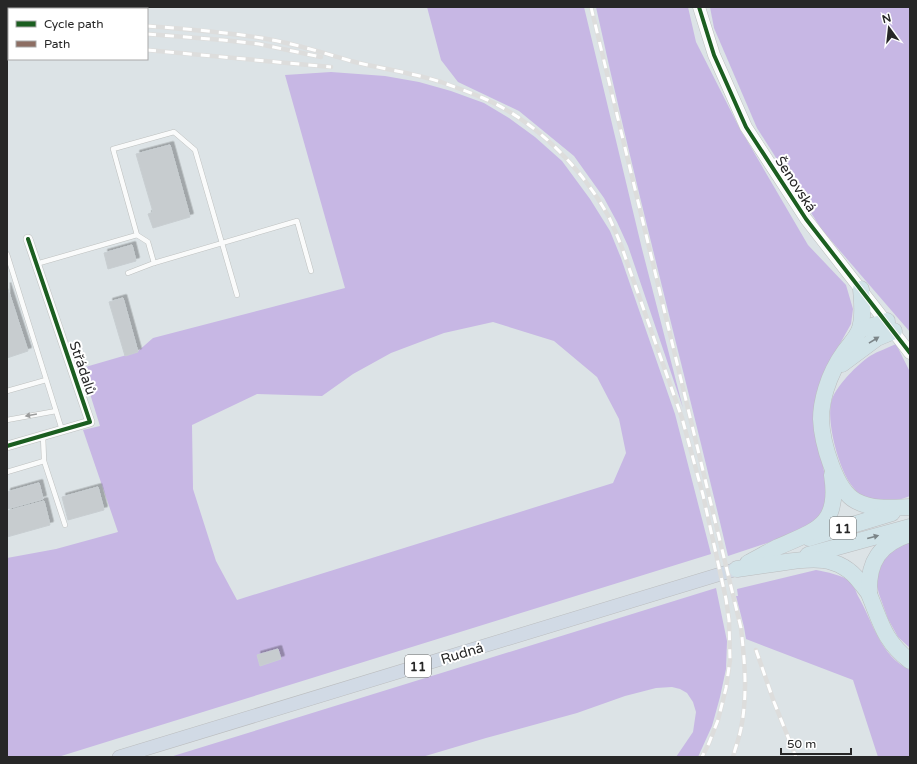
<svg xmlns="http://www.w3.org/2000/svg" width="917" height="764" font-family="'Varela Round',sans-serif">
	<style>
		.green { fill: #c7b7e4; fill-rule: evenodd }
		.building { fill: #c7cccf; stroke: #c8ced1; filter: url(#shadow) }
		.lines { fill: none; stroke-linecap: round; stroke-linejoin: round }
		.lane-casing { stroke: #bec0bf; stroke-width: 5.5 }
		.street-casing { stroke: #bec0bf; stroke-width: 10 }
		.secondary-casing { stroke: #bec0bf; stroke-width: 13 }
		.primary-casing { stroke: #bbbdbf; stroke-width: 14 }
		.highway-casing { stroke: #bbbdbf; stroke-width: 17 }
		.lane { stroke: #fafbfb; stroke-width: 4.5 }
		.street { stroke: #fafbfb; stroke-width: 9 }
		.secondary { stroke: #fafbfb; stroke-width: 12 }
		.primary { stroke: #d1dae5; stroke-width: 13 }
		.highway { stroke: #d1e3e8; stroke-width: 16 }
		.rail-casing { stroke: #dddddc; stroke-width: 4.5 }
		.rail { stroke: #fff; stroke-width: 3; stroke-dasharray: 9; stroke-linecap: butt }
		.quiet { stroke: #8d6e63; stroke-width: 3; stroke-dasharray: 6 3; stroke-linecap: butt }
		.cycleway-casing { stroke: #fff; stroke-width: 6 }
		.cycleway { stroke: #1b5e20; stroke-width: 4 }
		.oneway { fill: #7c8588 }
		.oneway2 { fill: #9b9c9c }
		.labels { text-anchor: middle; stroke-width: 4; stroke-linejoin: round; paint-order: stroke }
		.shield { fill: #fff; stroke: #686868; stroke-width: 1 }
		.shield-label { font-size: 13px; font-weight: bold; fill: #272727 }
		.street-label { font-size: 14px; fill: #272727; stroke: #fff }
	</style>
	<defs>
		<filter id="shadow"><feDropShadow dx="3.5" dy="-3.5" stdDeviation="0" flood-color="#0004"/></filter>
	</defs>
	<rect width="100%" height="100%" fill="#dce3e6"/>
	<g class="green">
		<path d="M 427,7 L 584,7 L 642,249 L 683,408 L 628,246 L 617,222 L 604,198 L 574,156 L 519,111 L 458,82 L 441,60 Z"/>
		<path d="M 596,7 L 688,7 L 696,42 L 742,133 L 745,137 L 808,245 L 846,285 L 853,309 L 851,324 L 827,367 L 816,394 L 815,423 L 828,493 L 827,508 L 817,521 L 803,531 L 728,556 C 685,373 636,191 596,7 Z"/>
		<path d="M 710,7 L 910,7 L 910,332 L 822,230 L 757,128 L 714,28 Z"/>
		<path d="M 331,72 L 385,76 L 419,82 L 451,91 L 484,103 L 509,118 L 535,137 L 562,161 L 590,199 L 610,231 L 621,258 L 675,414 L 711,554 L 58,757 L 7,757 L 7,558 L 56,549 L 118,532 L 83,430 L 100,426 L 82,368 L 137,352 L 153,338 L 345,288 L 285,75 ZM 493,322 L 554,341 L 597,377 L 619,419 L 626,453 L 613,483 L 237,600 L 216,561 L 193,489 L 192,425 L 257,394 L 322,396 L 353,374 L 391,353 L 444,333 Z"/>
		<path d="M 896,344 L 910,372 L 910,496 C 899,500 886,504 874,502 C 866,500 857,493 852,486 C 839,470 825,419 832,399 C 838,384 857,365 870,356 C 878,351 888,348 896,344 Z"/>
		<path d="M 910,538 L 910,648 L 898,637 L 888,619 L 879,594 L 876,582 L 880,567 L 887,555 Z"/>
		<path d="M 816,570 C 826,572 843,575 851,582 C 854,585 856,592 858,596 C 873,622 880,656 910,670 L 910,757 L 878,757 L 853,680 L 746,639 L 744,627 L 736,596 L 738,596 L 737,589 Z"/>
		<path d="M 716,588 L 727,641 L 726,669 L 720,697 L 712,726 L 698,757 L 676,757 L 693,732 L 696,712 L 693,702 L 687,693 L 680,689 L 672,687 L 656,688 L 625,696 L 577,713 L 486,738 L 422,757 L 170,757 Z"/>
	</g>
	<g class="building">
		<path d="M 170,145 L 190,217 L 153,228 L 148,214 L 153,212 L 136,154 Z"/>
		<path d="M 132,245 L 136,261 L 108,269 L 104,253 Z"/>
		<path d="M 7,286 L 28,351 L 7,358 Z"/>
		<path d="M 123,298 L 138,352 L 125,356 L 109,302 Z"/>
		<path d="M 39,483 L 43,499 L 7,509 L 7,492 Z"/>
		<path d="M 98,487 L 104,510 L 68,520 L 62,497 Z"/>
		<path d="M 44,501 L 50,525 L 7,537 L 7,511 Z"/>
		<path d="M 278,649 L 281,659 L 260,666 L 257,655 Z"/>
	</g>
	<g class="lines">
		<g class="lane-casing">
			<g id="lane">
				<path d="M 137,235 L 148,242 L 154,263"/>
				<path d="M 7,254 L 62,430"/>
				<path d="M 36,264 L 137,235 L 113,149 L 174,132 L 195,150 L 237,295"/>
				<path d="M 128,273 L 154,263 L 297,221 L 311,271"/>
				<path d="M 7,391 L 46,380"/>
				<path d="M 7,420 L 56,411"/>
				<path d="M 43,435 L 44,461 L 65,525"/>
				<path d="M 7,472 L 44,461"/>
			</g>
		</g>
		<g class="street-casing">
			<path id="street" d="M 7,446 L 90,422 L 28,239"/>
		</g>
		<g class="secondary-casing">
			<path id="secondary" d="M 699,7 L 714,55 L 746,127 L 806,219 L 910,353"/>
		</g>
		<g class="primary-casing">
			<path id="primary" d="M 119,757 L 737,569"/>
		</g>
		<g class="highway-casing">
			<g id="highway">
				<path d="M 861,289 C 862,302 864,315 860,328 C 858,336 850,344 845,351 C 837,362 830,376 826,389 C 823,399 821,409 821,419 C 822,442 835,490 856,501 C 873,510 891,508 910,507"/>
				<path d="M 860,330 L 887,321"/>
				<path d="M 842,364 L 877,338 L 894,331"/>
				<path d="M 809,538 L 892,513"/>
				<path d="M 808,555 L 910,527"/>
				<path d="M 748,563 C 758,558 768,552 778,547 C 817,530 840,525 832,475"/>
				<path d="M 737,569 C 751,567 765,565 779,563 C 810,558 839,554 860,582 C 863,586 867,590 869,594 C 881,623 884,641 910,661"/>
				<path d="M 869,593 C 868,561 880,544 910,534"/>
			</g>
		</g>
		<use href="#lane" class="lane"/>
		<use href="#street" class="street"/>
		<use href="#secondary" class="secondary"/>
		<use href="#primary" class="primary"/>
		<use href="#highway" class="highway"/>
		<g class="rail-casing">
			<g id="rail">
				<path d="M 591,7 L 741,628 C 745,663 748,699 740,733 C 738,741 735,749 733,757"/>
				<path d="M 7,12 L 9,12"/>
				<path d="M 7,23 L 9,24"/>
				<path d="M 147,26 C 187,29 228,32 267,39 C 297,44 326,54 355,62 C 383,69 413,73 441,82 C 455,87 469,92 483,98 C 536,121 581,167 609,217 C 613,226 617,235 621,245 L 682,418 L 703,495 L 726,599 L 729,620 L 730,660 L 726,688 L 718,720 L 709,743 L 702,757"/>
				<path d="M 147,34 L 223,40 L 259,44 L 321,57"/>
				<path d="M 7,41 L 9,41"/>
				<path d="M 7,49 L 9,49"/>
				<path d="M 147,50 L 331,67"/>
				<path d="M 7,56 L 9,56"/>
				<path d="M 756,650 L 774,702 L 796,757"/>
			</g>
		</g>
		<use href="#rail" class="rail"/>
		<path class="quiet" d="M 40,7 L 43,7"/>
		<g class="cycleway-casing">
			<g id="cycleway">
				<path d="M 699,7 L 714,55 L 746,127 L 806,219 L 910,353"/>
				<path d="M 7,446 L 90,422 L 28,239"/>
			</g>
		</g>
		<use href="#cycleway" class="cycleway"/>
	</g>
	<defs><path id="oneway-solid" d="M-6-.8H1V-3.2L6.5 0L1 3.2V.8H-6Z"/></defs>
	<g class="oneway">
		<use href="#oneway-solid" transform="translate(874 340) rotate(-32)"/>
		<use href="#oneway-solid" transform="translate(873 537) rotate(-15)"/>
	</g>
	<use class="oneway2" href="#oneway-solid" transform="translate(31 415) rotate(170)"/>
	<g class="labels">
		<g class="shield">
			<rect x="830" y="517" width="26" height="22" rx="3"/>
			<rect x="405" y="655" width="26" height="22" rx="3"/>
		</g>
		<g class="shield-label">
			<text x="843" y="533">11</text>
			<text x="418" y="671">11</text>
		</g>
		<g class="street-label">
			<text transform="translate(796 184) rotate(57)" y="5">Šenovská</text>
			<text transform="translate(83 368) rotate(71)" y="5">Střádalů</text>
			<text transform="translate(462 653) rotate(-17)" y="5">Rudná</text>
		</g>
	</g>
	<rect width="917" height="764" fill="none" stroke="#272727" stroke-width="16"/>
	<rect x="8" y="8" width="140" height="52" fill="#ffffff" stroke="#a9a9a9"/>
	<rect x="16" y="21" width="20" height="6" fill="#1b5e20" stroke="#a9a9a9"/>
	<text x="44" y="28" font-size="12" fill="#272727">Cycle path</text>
	<rect x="16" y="41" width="20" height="6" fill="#8d6e63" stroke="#a9a9a9"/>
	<text x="44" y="48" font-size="12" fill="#272727">Path</text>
	<g transform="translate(889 28) rotate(345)" stroke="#ffffff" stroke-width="3" paint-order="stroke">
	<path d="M0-3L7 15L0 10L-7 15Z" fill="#272727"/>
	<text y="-6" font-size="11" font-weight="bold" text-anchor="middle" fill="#272727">N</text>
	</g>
	<path d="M781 748v6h70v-6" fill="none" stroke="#272727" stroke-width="2"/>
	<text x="787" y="748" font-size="12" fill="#272727" stroke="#ffffff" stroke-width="3" paint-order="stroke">50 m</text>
</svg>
